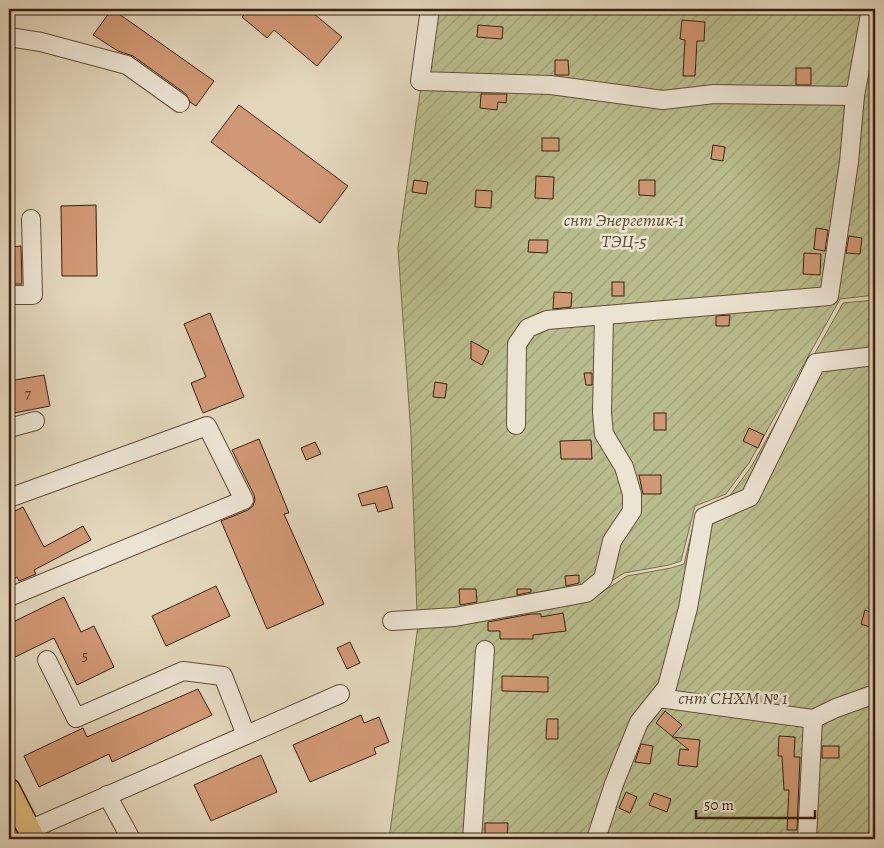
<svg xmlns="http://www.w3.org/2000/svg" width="884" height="848" font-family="Alegreya,serif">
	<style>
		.garden { fill: url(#garden-furrows); stroke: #796e4e }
		.building { fill: #d09874; stroke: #39200f }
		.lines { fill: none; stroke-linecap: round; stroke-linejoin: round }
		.minor-casing { stroke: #634e3a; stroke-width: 20 }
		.major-casing { stroke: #39200f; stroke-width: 25 }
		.minor { stroke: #ece4d3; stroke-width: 18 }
		.major { stroke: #e1bb7e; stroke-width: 22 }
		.labels { text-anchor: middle; stroke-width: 5; stroke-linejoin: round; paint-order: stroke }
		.number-label { font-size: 15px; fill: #5f3e28 }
		.park-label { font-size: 18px; font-style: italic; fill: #59472e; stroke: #ece4d3 }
	</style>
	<defs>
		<pattern id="garden-furrows" width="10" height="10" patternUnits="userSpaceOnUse" patternTransform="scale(1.25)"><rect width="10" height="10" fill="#b9bc8c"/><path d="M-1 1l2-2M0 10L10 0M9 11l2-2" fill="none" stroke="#a0a178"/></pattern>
	</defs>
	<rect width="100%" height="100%" fill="#e2d6bb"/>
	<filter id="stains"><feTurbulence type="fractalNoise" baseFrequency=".004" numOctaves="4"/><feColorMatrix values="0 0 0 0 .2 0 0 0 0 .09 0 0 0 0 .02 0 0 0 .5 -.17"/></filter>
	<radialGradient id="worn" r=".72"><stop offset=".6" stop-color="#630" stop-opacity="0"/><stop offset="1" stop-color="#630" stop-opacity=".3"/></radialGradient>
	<path class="garden" d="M 437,9 L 875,9 L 875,295 L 840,299 L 749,463 L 726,494 L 695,506 L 681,561 L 669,565 L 624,573 L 596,591 L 550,605 L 599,594 L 627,576 L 671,568 L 684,564 L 697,510 L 728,498 L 751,467 L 843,303 L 875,300 L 875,839 L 389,839 L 419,618 L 417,614 L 411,435 L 398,248 L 426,51 Z"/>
	<g class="building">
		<path d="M 112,9 L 214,81 L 196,106 L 190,102 L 186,94 L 133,56 L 118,51 L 93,35 Z"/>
		<path d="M 249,9 L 308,9 L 342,37 L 317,66 L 274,30 L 267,38 L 242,17 Z"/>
		<path d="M 682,20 L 705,22 L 704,41 L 697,41 L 695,76 L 683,76 L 685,40 L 680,39 Z"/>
		<path d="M 478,25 L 503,27 L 502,39 L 477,37 Z"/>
		<path d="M 555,60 L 568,60 L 569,75 L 555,75 Z"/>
		<rect x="796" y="68" width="15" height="17"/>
		<path d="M 481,94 L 507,94 L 506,103 L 498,102 L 497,110 L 480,108 Z"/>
		<path d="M 239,105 L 348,186 L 320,223 L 211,142 Z"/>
		<rect x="542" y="138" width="17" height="13"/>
		<path d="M 713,145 L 725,147 L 723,161 L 711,159 Z"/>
		<path d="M 536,176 L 554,177 L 553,199 L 535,198 Z"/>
		<path d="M 414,180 L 428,182 L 426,194 L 412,192 Z"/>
		<path d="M 639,180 L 655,180 L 655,196 L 639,195 Z"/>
		<path d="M 476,190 L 492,191 L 491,208 L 475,207 Z"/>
		<path d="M 96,205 L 97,276 L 62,276 L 61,206 Z"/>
		<path d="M 816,228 L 828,230 L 825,251 L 814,249 Z"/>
		<path d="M 849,236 L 862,238 L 860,254 L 846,253 Z"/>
		<path d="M 529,240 L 548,240 L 547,253 L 528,252 Z"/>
		<path d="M 21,246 L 22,284 L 9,284 L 9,247 Z"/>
		<path d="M 804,253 L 821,254 L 820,275 L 803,274 Z"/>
		<rect x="612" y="282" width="12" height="14"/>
		<path d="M 554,292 L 572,293 L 571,307 L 553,309 Z"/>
		<path d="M 210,313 L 244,397 L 203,413 L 191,383 L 206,377 L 184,324 Z"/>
		<path d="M 730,315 L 729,326 L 716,326 L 716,316 Z"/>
		<path d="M 471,341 L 489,351 L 482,365 L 471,359 Z"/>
		<path d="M 584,373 L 592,373 L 592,385 L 586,385 Z"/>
		<path d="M 44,375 L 50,406 L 9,414 L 9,381 Z"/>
		<path d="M 435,382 L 447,384 L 445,398 L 433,397 Z"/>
		<rect x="654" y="413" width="12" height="17"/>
		<path d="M 749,428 L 764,435 L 758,448 L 743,441 Z"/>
		<path d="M 259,439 L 289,513 L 284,514 L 324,604 L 267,629 L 221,521 L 248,510 L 253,506 L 255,500 L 254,495 L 232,450 Z"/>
		<path d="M 591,440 L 592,459 L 561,459 L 560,441 Z"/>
		<path d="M 315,442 L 321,454 L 306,460 L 301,448 Z"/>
		<path d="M 639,475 L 661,475 L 661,494 L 643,494 Z"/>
		<path d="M 387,486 L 393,508 L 378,512 L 375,503 L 362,506 L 358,494 Z"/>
		<path d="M 23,507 L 44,547 L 83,526 L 91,540 L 34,570 L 36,574 L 19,581 L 17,577 L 9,582 L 9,514 Z"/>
		<path d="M 579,575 L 579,583 L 566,586 L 565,576 Z"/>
		<path d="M 216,586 L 230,616 L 166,646 L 152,616 Z"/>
		<path d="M 459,589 L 476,589 L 477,602 L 460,605 Z"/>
		<path d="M 517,589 L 531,589 L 531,592 L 517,595 Z"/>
		<path d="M 64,597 L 81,632 L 94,626 L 114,667 L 77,685 L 54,638 L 9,660 L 9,624 Z"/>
		<path d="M 865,610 L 875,614 L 875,629 L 861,624 Z"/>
		<path d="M 563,613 L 566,631 L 533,635 L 533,639 L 500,639 L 500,631 L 488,631 L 488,622 L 531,614 L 541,614 L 541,617 Z"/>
		<path d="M 350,642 L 360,663 L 347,669 L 337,648 Z"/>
		<path d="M 502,676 L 548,677 L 548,692 L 502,691 Z"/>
		<path d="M 198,689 L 212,715 L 112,762 L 109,754 L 39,787 L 24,756 L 83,728 L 87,737 Z"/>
		<path d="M 665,711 L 682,725 L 672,737 L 700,740 L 697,767 L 678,765 L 680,749 L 689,750 L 656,723 Z"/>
		<path d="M 361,715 L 364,723 L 379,717 L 389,742 L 374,748 L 376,754 L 310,782 L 293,745 Z"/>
		<path d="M 547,719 L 558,719 L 558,739 L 546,739 Z"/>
		<path d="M 779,736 L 795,737 L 794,757 L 800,757 L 797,830 L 787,830 L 789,790 L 784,790 L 782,756 L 778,756 Z"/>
		<path d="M 641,744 L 653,746 L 650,764 L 635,762 Z"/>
		<rect x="822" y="746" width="17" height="12"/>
		<path d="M 261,755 L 277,792 L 211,821 L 194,785 Z"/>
		<path d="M 626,792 L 637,797 L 630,813 L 619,808 Z"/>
		<path d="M 654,793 L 671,799 L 667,812 L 649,805 Z"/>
		<path d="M 485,823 L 508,823 L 507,837 L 485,836 Z"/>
	</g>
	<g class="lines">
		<g class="minor-casing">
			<g id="minor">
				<path d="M 430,9 L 420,81 L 551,85 L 663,100 L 714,94 L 855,96"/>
				<path d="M 9,37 L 41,42 L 127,65 L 180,103"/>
				<path d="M 9,295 L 33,295 L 31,219"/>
				<path d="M 516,425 L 517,344 L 528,328 L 547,320 L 829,296 L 849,162 L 855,96 L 871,9"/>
				<path d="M 9,428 L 35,421"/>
				<path d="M 9,498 L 207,426 L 244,500 L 9,597"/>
				<path d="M 392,621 L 455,617 L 586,593 L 603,579 L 612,541 L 632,511 L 632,494 L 624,467 L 604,434 L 602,413 L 604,315"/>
				<path d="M 47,660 L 76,718 L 183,671 L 223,676 L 246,735"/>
				<path d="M 659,698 L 813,719 L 836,708 L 875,694"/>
				<path d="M 107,795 L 131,839"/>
				<path d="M 29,830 L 340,694"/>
				<path d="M 472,839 L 485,650"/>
				<path d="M 596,839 L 614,784 L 639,722 L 667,687 L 688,608 L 704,517 L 750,497 L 816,363 L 875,356"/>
				<path d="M 807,839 L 813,719"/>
			</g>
		</g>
		<g class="major-casing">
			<path id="major" d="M 9,790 L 34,839"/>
		</g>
		<use href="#minor" class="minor"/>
		<use href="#major" class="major"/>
	</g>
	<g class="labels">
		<g class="number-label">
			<text x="28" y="399">7</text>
			<text x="85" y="661">5</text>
		</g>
		<g class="park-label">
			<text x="624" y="226">снт Энергетик-1<tspan x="624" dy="21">ТЭЦ-5</tspan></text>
			<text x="733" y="704">снт СНХМ № 1</text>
		</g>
	</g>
	<rect width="884" height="848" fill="none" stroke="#e2d6bb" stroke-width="30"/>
	<rect x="10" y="10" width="864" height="828" fill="none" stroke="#39200f" stroke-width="2.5"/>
	<rect x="15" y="15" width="854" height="818" fill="none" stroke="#39200f"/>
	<path d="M696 810v8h119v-8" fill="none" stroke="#39200f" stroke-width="2.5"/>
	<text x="704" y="810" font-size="15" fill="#39200f" stroke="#ece4d3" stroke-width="4" paint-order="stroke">50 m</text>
	<rect width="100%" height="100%" filter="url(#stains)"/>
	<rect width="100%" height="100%" fill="url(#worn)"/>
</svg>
